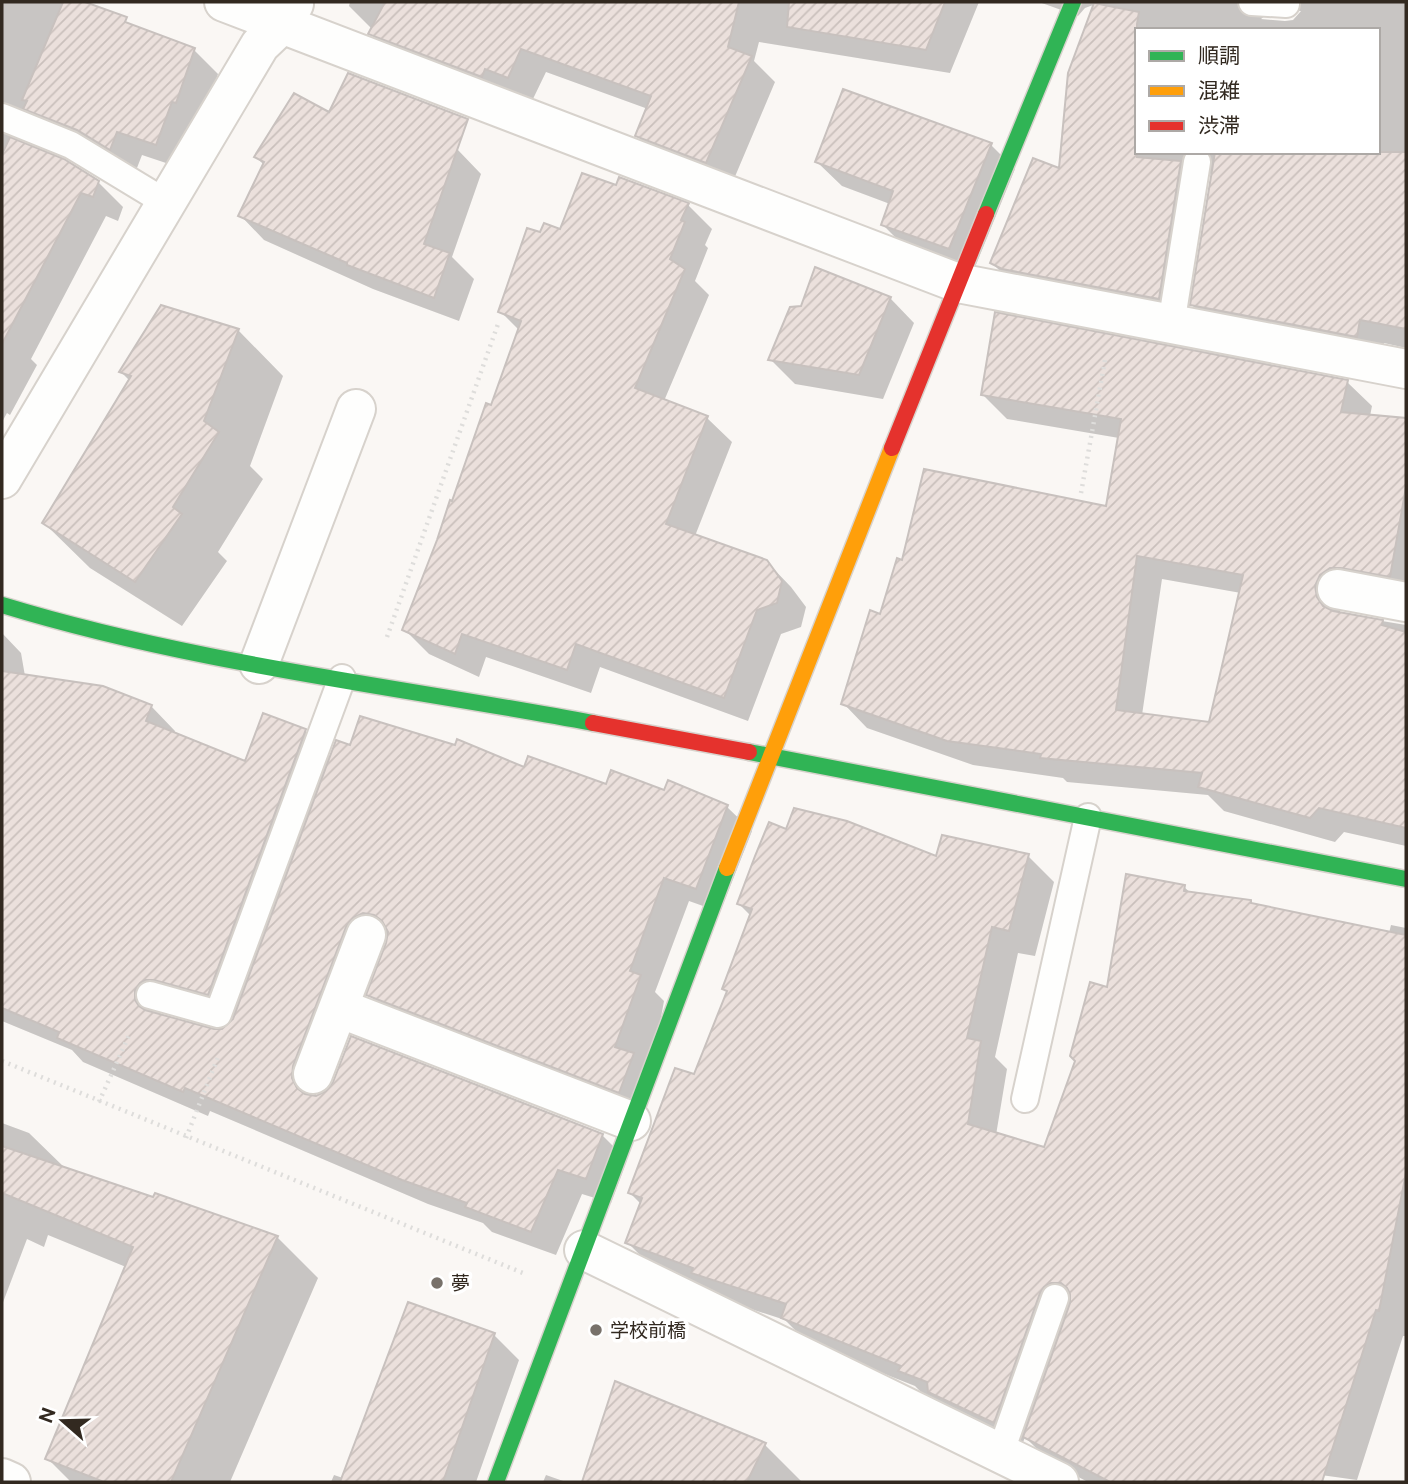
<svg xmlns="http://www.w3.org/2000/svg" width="1408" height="1484" font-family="'Public Sans','Noto Sans JP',sans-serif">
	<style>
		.shadow { fill: #0003; fill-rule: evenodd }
		.building { fill: url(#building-hatch); stroke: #c8c1be; stroke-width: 2; fill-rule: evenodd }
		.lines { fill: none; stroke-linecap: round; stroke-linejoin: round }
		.lane-casing { stroke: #d7d2cc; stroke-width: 30 }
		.street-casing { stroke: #d7d2cc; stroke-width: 42 }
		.fast-casing { stroke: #d7d2cc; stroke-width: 19 }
		.slow-casing { stroke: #d7d2cc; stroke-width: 19 }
		.jam-casing { stroke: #d7d2cc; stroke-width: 19 }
		.path { stroke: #dedddb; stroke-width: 4.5; stroke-dasharray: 2 5; stroke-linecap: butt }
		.lane { stroke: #fefefd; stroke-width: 26 }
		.street { stroke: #fefefd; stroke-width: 38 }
		.fast { stroke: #30b455; stroke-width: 16 }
		.slow { stroke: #ff9f0a; stroke-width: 16 }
		.jam { stroke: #e5322d; stroke-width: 16 }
		.poi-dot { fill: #78716a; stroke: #fff; stroke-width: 2.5 }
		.labels { text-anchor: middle; stroke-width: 7; stroke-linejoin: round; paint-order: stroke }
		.poi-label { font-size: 19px; fill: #322920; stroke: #fff; text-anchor: start }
	</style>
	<defs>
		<pattern id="building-hatch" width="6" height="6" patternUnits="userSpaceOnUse" patternTransform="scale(1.75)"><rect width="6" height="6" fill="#ebe0dc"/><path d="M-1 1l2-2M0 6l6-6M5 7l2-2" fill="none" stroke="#cac0bc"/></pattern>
	</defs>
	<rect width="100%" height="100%" fill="#faf7f4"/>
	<g class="shadow">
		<path d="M 2,2 L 80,2 L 102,10 L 110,18 L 194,50 L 218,74 L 201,127 L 181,168 L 142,155 L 135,173 L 17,128 L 12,135 L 11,140 L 98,182 L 123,207 L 118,221 L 106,216 L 31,359 L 37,365 L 10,415 L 7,413 L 2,422 Z"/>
		<path d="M 350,2 L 979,2 L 950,73 L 759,42 L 754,61 L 775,82 L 731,186 L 662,160 L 637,136 L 648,109 L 546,72 L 532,101 L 395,58 L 371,34 L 373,30 L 349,6 Z"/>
		<path d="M 1039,2 L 1406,2 L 1406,348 L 1384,343 L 1381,361 L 1216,329 L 1192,305 L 1213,169 L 1205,185 L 1183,323 L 1017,288 L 992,263 L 1060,170 L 1096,4 L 1085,8 L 1078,16 ZM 1278,10 L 1301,11 L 1293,20 L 1285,21 L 1261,19 L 1270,12 ZM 1137,30 L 1378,30 L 1378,152 L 1137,152 Z"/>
		<path d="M 329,114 L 457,149 L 481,174 L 452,257 L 474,279 L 459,321 L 373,289 L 264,240 L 240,215 L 264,165 L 256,157 Z"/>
		<path d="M 991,145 L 1015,169 L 973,272 L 907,249 L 883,225 L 890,204 L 842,186 L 817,162 Z"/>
		<path d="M 617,187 L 688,205 L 712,229 L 705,245 L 708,248 L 695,281 L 709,295 L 664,401 L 707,418 L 732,442 L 695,536 L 766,561 L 791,587 L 806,607 L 801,627 L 781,634 L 748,721 L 600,667 L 591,693 L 486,657 L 479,677 L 429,654 L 404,629 L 520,331 L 500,311 L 541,235 L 561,231 Z"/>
		<path d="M 890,298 L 914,323 L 883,399 L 795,384 L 770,359 Z"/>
		<path d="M 238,330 L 283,376 L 250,466 L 263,479 L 218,552 L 227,561 L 182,626 L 90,568 L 44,523 L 130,381 L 121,372 Z"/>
		<path d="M 1347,382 L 1372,406 L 1370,416 L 1406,420 L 1406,599 L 1344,600 L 1340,610 L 1340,614 L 1406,625 L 1406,846 L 1344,832 L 1335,842 L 1224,811 L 1208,795 L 1067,782 L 1063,778 L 973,765 L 867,728 L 843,703 L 904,562 L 1107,508 L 1119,438 L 1007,419 L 983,395 ZM 1162,579 L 1241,593 L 1210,724 L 1142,715 Z"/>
		<path d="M 2,633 L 21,653 L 25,676 L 151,706 L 175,731 L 174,734 L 246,763 L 305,731 L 331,757 L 351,747 L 525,769 L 607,786 L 666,792 L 727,807 L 752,831 L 720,912 L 689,901 L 655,992 L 664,1001 L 643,1116 L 393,1019 L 369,995 L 389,937 L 377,942 L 316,1091 L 316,1098 L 602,1135 L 627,1160 L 611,1203 L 582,1194 L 556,1255 L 492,1232 L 483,1223 L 428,1204 L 210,1111 L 208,1116 L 83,1062 L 72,1050 L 2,1021 ZM 179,1004 L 236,1019 L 223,1031 L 214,1031 L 159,1016 L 164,1008 Z"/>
		<path d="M 787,831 L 938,858 L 1028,856 L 1054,882 L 1035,956 L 1018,953 L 995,1057 L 1007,1069 L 996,1135 L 1045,1149 L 1108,989 L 1184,887 L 1192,894 L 1251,902 L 1254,906 L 1389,933 L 1391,925 L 1406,928 L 1406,1331 L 1405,1336 L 1403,1336 L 1357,1480 L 1299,1472 L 1298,1477 L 1312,1482 L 1088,1482 L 1051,1463 L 1025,1437 L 1021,1448 L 957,1418 L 941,1403 L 926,1397 L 915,1386 L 809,1344 L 785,1320 L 720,1299 L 711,1290 L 654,1269 L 627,1242 L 641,1204 L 630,1193 L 695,1077 L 728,993 L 724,989 L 751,916 L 739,904 Z"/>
		<path d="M 2,1123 L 29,1133 L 66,1169 L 277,1237 L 318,1278 L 230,1482 L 71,1482 L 47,1458 L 126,1267 L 48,1235 L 44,1247 L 27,1239 L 2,1305 Z"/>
		<path d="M 494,1335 L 519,1360 L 476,1482 L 331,1482 L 334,1475 L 343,1478 Z"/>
		<path d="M 712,1423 L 765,1445 L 802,1482 L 691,1482 Z"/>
		<path d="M 546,1475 L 566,1482 L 543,1482 Z"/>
	</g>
	<g class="building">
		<path d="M 63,2 L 85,2 L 127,17 L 125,22 L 195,48 L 176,103 L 172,102 L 156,145 L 117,132 L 110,150 L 77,130 L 23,109 L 27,101 L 22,100 Z"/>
		<path d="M 385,2 L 739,2 L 728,47 L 752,56 L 706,163 L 635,136 L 651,96 L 521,49 L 508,78 L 485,69 L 482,77 L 368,34 Z"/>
		<path d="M 789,2 L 945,2 L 926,50 L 787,27 Z"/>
		<path d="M 1094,3 L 1139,12 L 1137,24 L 1137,157 L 1181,161 L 1159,299 L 1002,269 L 990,263 L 1033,158 L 1059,168 L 1068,73 Z"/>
		<path d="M 348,73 L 468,119 L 424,244 L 450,253 L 434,298 L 347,265 L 347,263 L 238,216 L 264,162 L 254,157 L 294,93 L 329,112 Z"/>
		<path d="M 843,89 L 992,143 L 949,249 L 881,225 L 893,191 L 815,162 Z"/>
		<path d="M 10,137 L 64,159 L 99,181 L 93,197 L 81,193 L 2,344 L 2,154 Z"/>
		<path d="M 1215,152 L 1406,152 L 1406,329 L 1360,320 L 1357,337 L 1190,305 Z"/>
		<path d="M 582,173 L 616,185 L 619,177 L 689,203 L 681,220 L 685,222 L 670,259 L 685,269 L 635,388 L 708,416 L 666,524 L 767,560 L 782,581 L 777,603 L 757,610 L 724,698 L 576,644 L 567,670 L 462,634 L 455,654 L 402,630 L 437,540 L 450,500 L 452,501 L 486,403 L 491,405 L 521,321 L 498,312 L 527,228 L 540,232 L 544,223 L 560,229 Z"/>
		<path d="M 815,267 L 891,297 L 859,375 L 768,360 L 790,307 L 801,306 Z"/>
		<path d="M 161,305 L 239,329 L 204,421 L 219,432 L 173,507 L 182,514 L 135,582 L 42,523 L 131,376 L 119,372 Z"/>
		<path d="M 995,312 L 1348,380 L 1341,412 L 1406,418 L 1406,487 L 1390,577 L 1341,568 L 1330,568 L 1320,575 L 1315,586 L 1317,597 L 1323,606 L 1333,611 L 1383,620 L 1382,625 L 1406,632 L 1406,828 L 1319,808 L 1310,818 L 1198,787 L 1202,773 L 1040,758 L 1041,754 L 947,741 L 841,704 L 870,610 L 880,614 L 897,558 L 902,560 L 924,469 L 1106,506 L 1121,419 L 981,395 ZM 1137,556 L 1243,575 L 1209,722 L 1116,710 Z"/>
		<path d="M 2,671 L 103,686 L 152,705 L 146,721 L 245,761 L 263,713 L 306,729 L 208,995 L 154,980 L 145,980 L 140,983 L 135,990 L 135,1000 L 139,1006 L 145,1010 L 214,1029 L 222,1029 L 233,1019 L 336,740 L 350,745 L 360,716 L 455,745 L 457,739 L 524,767 L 528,756 L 606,784 L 611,770 L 664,790 L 668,780 L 728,805 L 696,889 L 664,878 L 630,971 L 641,975 L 615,1047 L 634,1053 L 619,1093 L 366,995 L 386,943 L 388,932 L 382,921 L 374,915 L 363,913 L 353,918 L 346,927 L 293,1066 L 292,1078 L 297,1088 L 305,1094 L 316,1096 L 326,1091 L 333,1082 L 351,1036 L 603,1134 L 586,1179 L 558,1170 L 531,1232 L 465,1207 L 467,1203 L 402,1180 L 185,1088 L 183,1092 L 57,1038 L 59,1032 L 2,1008 Z"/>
		<path d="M 794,808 L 847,821 L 936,856 L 942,835 L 1029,854 L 1009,931 L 992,927 L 967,1038 L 981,1041 L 968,1124 L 1044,1147 L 1075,1061 L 1070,1056 L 1090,982 L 1107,987 L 1126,874 L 1185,885 L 1184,891 L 1251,900 L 1251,903 L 1406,935 L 1406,1173 L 1379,1311 L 1376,1310 L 1322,1482 L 1110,1482 L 1023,1437 L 1070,1303 L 1070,1294 L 1067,1288 L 1061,1283 L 1051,1283 L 1044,1287 L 1040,1293 L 994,1423 L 928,1392 L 927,1382 L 898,1371 L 901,1366 L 781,1318 L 786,1304 L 691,1273 L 693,1268 L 625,1243 L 642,1198 L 628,1193 L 675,1068 L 694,1074 L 727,991 L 722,989 L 752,909 L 737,904 L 755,856 L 769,822 L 786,829 Z"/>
		<path d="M 2,1146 L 153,1197 L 155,1193 L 278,1236 L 171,1482 L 104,1482 L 45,1459 L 133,1247 L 2,1193 Z"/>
		<path d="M 408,1302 L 495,1333 L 443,1482 L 340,1482 Z"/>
		<path d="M 615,1381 L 766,1443 L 747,1482 L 582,1482 Z"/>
	</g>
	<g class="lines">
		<g class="lane-casing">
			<g id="lane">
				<path d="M 1252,2 L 1286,4"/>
				<path d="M 2,117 L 71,145 L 165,202"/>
				<path d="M 1171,325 L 1197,162"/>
				<path d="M 150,995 L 218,1014 L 342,678"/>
				<path d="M 1025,1099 L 1088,817"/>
				<path d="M 1000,1454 L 1055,1298"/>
			</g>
		</g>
		<g class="street-casing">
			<g id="street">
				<path d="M 224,2 L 958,283 L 1406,369"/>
				<path d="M 2,479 L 260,45 L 282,24 L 294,4"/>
				<path d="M 1337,589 L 1406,602"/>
				<path d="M 259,664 L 356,409"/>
				<path d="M 339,1008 L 631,1121"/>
				<path d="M 313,1074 L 366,935"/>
				<path d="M 584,1250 L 1059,1482"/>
				<path d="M 2,1478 L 11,1482"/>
			</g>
		</g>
		<g class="fast-casing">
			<g id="fast">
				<path d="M 986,214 L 1073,2"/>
				<path d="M 2,605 C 195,664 396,686 593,723"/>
				<path d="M 749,752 L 1406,879"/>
				<path d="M 496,1482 L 727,868"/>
			</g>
		</g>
		<g class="slow-casing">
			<path id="slow" d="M 727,868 L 892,448"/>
		</g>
		<g class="jam-casing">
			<g id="jam">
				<path d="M 892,448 L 986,214"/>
				<path d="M 593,723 L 749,752"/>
			</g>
		</g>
		<g class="path">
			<path d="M 1081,493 L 1105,360"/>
			<path d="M 387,637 L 498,324"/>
			<path d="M 2,1061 L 523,1273"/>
			<path d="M 99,1102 L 130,1033"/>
			<path d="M 186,1138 L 218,1057"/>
		</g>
		<use href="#lane" class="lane"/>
		<use href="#street" class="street"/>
		<use href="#fast" class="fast"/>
		<use href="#slow" class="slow"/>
		<use href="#jam" class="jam"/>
	</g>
	<g class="poi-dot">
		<circle cx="437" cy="1283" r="7"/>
		<circle cx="596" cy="1330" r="7"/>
	</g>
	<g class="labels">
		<g class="poi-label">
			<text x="451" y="1290">夢</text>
			<text x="610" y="1337">学校前橋</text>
		</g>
	</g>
	<rect width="1408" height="1484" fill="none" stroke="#322920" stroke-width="7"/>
	<rect x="1135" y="28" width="245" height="126" fill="#ffffff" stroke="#ada9a6" stroke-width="2"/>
	<rect x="1149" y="51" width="35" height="10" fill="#30b455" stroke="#ada9a6" stroke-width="2"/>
	<text x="1198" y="63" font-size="21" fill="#322920">順調</text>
	<rect x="1149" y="86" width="35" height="10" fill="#ff9f0a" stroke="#ada9a6" stroke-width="2"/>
	<text x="1198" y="98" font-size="21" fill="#322920">混雑</text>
	<rect x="1149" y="121" width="35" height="10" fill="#e5322d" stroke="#ada9a6" stroke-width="2"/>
	<text x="1198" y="133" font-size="21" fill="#322920">渋滞</text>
	<g transform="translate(63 1421) rotate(290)" stroke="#ffffff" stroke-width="5" paint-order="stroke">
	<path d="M0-5L12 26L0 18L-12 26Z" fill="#322920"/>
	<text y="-10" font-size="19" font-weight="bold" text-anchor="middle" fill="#322920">N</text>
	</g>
</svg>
